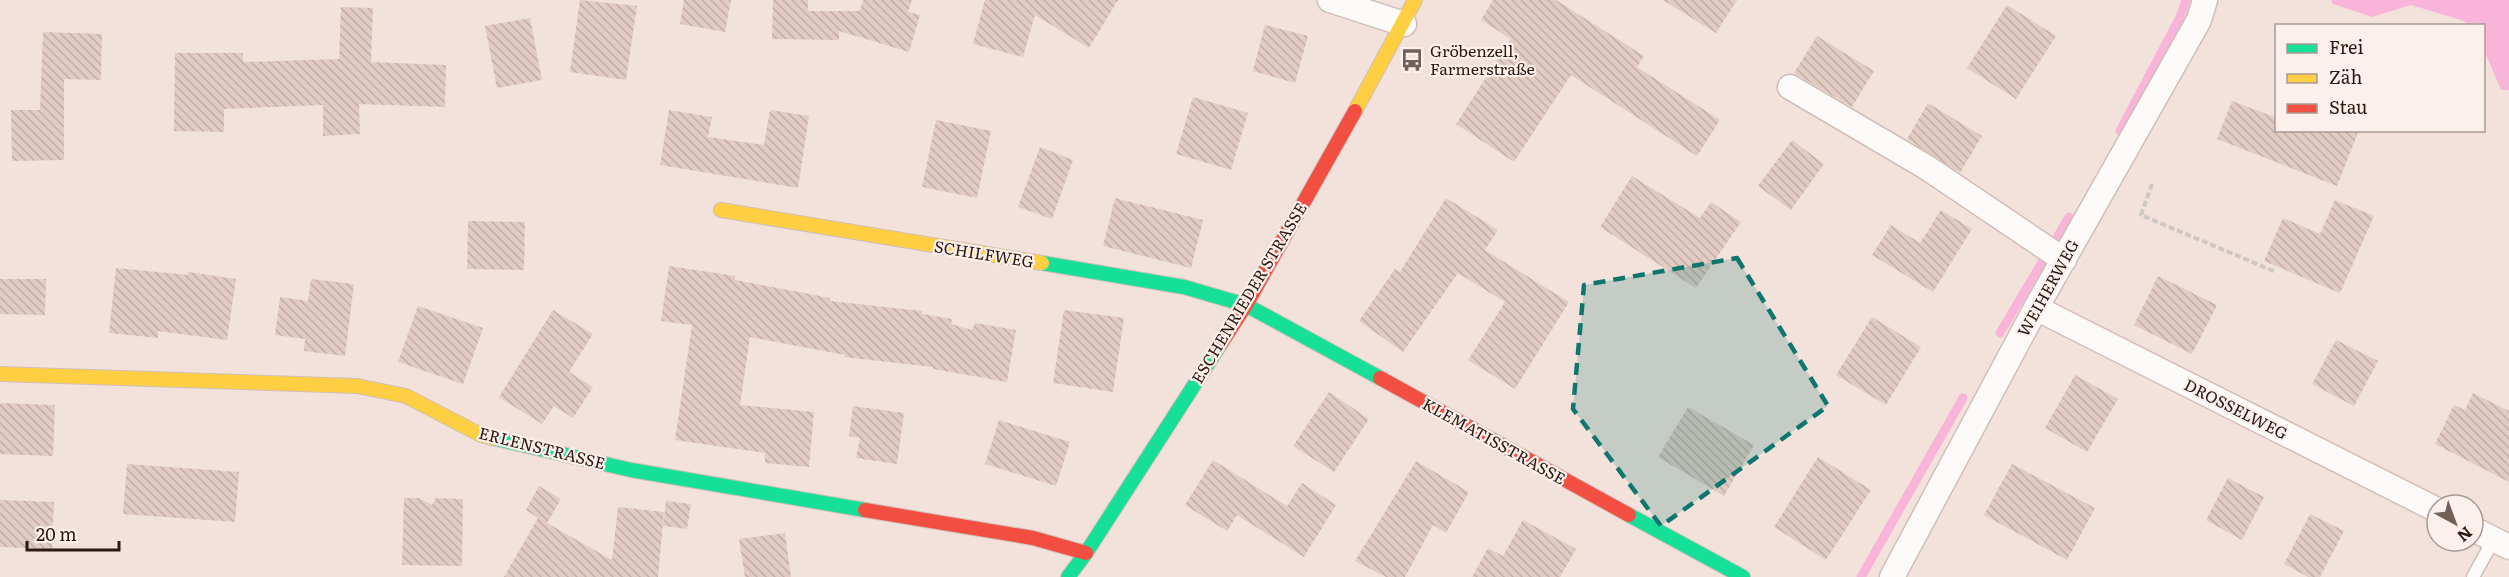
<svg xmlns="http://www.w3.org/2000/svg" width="2509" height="577" font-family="Literata,serif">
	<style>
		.water { fill: #f9b4da }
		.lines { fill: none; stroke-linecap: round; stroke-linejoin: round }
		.stream { stroke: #f9b4da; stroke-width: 9 }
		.building { fill: url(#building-back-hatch) }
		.lane-casing { stroke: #d0bfb8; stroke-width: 15 }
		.street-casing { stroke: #d0bfb8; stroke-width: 27 }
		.fast-casing { stroke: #d0bfb8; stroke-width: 16 }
		.slow-casing { stroke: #d0bfb8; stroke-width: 16 }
		.jam-casing { stroke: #d0bfb8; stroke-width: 16 }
		.path { stroke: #cfc7c5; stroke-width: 4; stroke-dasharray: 6 3; stroke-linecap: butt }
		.lane { stroke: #fdfbfa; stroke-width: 12 }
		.street { stroke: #fdfbfa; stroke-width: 24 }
		.fast { stroke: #16e098; stroke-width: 14 }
		.slow { stroke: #ffcf43; stroke-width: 14 }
		.jam { stroke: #f24e42; stroke-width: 14 }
		.marked { fill: #0f766e; fill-opacity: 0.2; stroke: #0f766e; stroke-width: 4.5; stroke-dasharray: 12 8; stroke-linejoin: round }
		.labels { text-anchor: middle; stroke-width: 4.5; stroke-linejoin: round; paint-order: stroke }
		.poi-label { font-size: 16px; fill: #2c1912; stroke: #fbf0ec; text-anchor: start }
		.street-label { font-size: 16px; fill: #2c1912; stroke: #fbf0ec }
	</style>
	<defs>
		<pattern id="building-back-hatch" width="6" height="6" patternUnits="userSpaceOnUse" patternTransform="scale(1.5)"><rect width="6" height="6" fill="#e1cbc2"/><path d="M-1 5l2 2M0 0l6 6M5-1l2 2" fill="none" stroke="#c1aea6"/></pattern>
	</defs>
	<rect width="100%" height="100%" fill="#f3e2db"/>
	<path class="water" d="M 2331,0 L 2509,0 L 2509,90 L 2501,90 L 2484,50 L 2484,26 L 2468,25 L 2464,21 L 2411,5 L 2372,17 L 2333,4 Z"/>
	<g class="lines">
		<g class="stream">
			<path d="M 2120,131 L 2181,15 L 2186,0"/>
			<path d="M 2000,333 L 2069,217"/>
			<path d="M 1861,577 L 1963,398"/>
		</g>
	</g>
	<g class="building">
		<path d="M 580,0 L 637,6 L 626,80 L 570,72 Z"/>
		<path d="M 684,0 L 731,0 L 725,32 L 680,24 Z"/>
		<path d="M 773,0 L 808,0 L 808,11 L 860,11 L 863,0 L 912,0 L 908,12 L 920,15 L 909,52 L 839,31 L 839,40 L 772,39 Z"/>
		<path d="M 985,0 L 1118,0 L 1089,48 L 1035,15 L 1023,57 L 973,44 Z"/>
		<path d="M 1493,0 L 1556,0 L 1644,56 L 1637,67 L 1720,120 L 1697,156 L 1571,75 L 1514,162 L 1456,124 L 1511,39 L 1481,20 Z"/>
		<path d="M 1663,0 L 1737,0 L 1716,33 Z"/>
		<path d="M 2007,5 L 2056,36 L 2016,99 L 1967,68 Z"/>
		<path d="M 341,7 L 373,8 L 371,62 L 446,65 L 445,107 L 359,104 L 360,134 L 323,136 L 323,105 L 224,109 L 224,132 L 174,131 L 175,53 L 243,53 L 243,62 L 339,59 Z"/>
		<path d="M 530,18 L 542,80 L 497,88 L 485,26 Z"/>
		<path d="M 1265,25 L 1308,36 L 1295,83 L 1253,71 Z"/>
		<path d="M 43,32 L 102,34 L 101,80 L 64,79 L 64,160 L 12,161 L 11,110 L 40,110 Z"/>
		<path d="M 1817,36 L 1874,71 L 1852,107 L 1794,73 Z"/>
		<path d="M 1193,97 L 1248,113 L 1231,170 L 1176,154 Z"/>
		<path d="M 2232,101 L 2277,118 L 2277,130 L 2359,130 L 2337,186 L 2217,139 Z"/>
		<path d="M 1928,103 L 1982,136 L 1960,173 L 1907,139 Z"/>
		<path d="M 669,110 L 712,117 L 708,137 L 764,145 L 770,110 L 809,116 L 798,188 L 660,165 Z"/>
		<path d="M 936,120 L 991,131 L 977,198 L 922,187 Z"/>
		<path d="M 1792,140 L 1824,164 L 1791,210 L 1758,186 Z"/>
		<path d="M 1040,147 L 1073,160 L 1052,219 L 1018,207 Z"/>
		<path d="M 1632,176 L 1700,218 L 1711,202 L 1741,222 L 1696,288 L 1600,227 Z"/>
		<path d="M 1115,198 L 1203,220 L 1191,268 L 1103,246 Z"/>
		<path d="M 1446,198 L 1498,230 L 1485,250 L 1569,302 L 1515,389 L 1468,360 L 1505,302 L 1458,273 L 1403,352 L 1359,321 L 1395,269 L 1400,272 Z"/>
		<path d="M 2335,200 L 2374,216 L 2340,293 L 2264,261 L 2283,218 L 2320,234 Z"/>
		<path d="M 1941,210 L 1972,229 L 1933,292 L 1872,255 L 1891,225 L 1920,243 Z"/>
		<path d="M 468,221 L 525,222 L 524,270 L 467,269 Z"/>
		<path d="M 669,266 L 735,276 L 735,280 L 830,298 L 830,301 L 922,311 L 922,314 L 952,319 L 951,324 L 972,330 L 975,323 L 1016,330 L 1007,382 L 933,369 L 933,367 L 844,357 L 845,355 L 750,337 L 740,405 L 814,412 L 809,467 L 765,463 L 765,453 L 675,440 L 692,325 L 661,321 Z"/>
		<path d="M 116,268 L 188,275 L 188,272 L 236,279 L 227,340 L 158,331 L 158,338 L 109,333 Z"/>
		<path d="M 2158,276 L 2217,305 L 2192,354 L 2134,325 Z"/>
		<path d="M 0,279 L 46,279 L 45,315 L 0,314 Z"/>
		<path d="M 311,279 L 354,284 L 345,356 L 304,351 L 305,339 L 275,335 L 280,297 L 308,301 Z"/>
		<path d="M 418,306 L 483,328 L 463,384 L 398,362 Z"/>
		<path d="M 553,310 L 593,334 L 569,372 L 593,387 L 573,418 L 554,406 L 542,424 L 499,397 Z"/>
		<path d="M 1064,310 L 1124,318 L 1113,392 L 1053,383 Z"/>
		<path d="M 1872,317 L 1921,347 L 1886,405 L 1836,375 Z"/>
		<path d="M 2336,340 L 2378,361 L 2354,406 L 2312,384 Z"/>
		<path d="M 2075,375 L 2118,399 L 2087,452 L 2045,428 Z"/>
		<path d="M 1329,392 L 1369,419 L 1334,472 L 1293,446 Z"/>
		<path d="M 2473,393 L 2509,411 L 2509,482 L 2435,444 L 2454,405 L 2465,410 Z"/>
		<path d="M 0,403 L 55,405 L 53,456 L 0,454 Z"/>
		<path d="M 853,406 L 904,413 L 897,464 L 856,458 L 860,438 L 849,436 Z"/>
		<path d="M 1688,407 L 1754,445 L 1724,496 L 1658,457 Z"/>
		<path d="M 999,420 L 1070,442 L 1056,486 L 985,464 Z"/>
		<path d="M 1818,457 L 1871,490 L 1826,560 L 1774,527 Z"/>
		<path d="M 1213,460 L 1287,506 L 1302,483 L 1336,505 L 1304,557 L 1237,515 L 1227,531 L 1185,505 Z"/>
		<path d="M 1416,461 L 1469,492 L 1446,533 L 1433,525 L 1405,577 L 1386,577 L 1355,561 Z"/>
		<path d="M 127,464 L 239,472 L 235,522 L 123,514 Z"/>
		<path d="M 2012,464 L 2095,508 L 2067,560 L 1984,515 Z"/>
		<path d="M 2228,478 L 2264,497 L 2242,540 L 2206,520 Z"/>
		<path d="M 539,486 L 561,499 L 547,523 L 612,560 L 618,507 L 664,512 L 658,577 L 504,577 L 538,518 L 526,510 Z"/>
		<path d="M 404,498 L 419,498 L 432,505 L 436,498 L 463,499 L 462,566 L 402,565 Z"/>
		<path d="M 0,500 L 54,502 L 52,549 L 0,547 Z"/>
		<path d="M 666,501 L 691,504 L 687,529 L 663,526 Z"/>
		<path d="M 2310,514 L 2344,531 L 2320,577 L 2308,577 L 2284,564 Z"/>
		<path d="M 1523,520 L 1576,549 L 1560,577 L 1472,577 L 1488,548 L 1503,556 Z"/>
		<path d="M 785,533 L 791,577 L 745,577 L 739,539 Z"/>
	</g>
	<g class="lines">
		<g class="lane-casing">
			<path id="lane" d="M 2473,577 L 2494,539"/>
		</g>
		<g class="street-casing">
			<g id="street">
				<path d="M 1330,0 L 1404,24"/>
				<path d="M 1790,87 L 1926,167 L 2064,260"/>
				<path d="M 2036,308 L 2437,510"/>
				<path d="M 2473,529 L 2509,547"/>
				<path d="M 1892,577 L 2036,308 L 2199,20 L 2205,0"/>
			</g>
		</g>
		<g class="fast-casing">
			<g id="fast">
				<path d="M 1042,263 L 1184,287 L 1246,305 L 1380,378"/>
				<path d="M 493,438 L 631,470 L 865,510"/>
				<path d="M 1629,515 L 1743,577"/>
				<path d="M 1068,577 L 1086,553 L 1220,345"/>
			</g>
		</g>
		<g class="slow-casing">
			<g id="slow">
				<path d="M 1355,111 L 1415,0"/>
				<path d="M 721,210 L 1042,263"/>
				<path d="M 0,374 L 357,386 L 406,396 L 481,435 L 493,438"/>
			</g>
		</g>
		<g class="jam-casing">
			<g id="jam">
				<path d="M 1220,345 L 1246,305 L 1355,111"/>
				<path d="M 1380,378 L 1629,515"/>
				<path d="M 865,510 L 1033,538 L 1086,553"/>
			</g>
		</g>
		<path class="path" d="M 2152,184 L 2141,215 L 2276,272"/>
		<use href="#lane" class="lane"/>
		<use href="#street" class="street"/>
		<use href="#fast" class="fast"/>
		<use href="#slow" class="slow"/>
		<use href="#jam" class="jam"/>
	</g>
	<path class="marked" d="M 1737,258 L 1828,406 L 1661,526 L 1573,409 L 1584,285 Z"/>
	<defs>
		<g id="bus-bare" transform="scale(1.8)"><path d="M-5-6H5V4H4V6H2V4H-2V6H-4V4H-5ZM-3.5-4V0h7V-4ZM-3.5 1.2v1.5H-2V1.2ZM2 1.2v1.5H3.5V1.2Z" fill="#725f58" stroke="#fbf0ec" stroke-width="2.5" paint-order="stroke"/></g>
	</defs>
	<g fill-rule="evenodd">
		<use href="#bus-bare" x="1412" y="60"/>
	</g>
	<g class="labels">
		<g class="poi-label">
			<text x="1430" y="57">Gröbenzell,<tspan x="1430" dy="18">Farmerstraße</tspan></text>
		</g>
		<g class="street-label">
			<text transform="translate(984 254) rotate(9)" y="6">SCHILFWEG</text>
			<text transform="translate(2048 288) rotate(-61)" y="6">WEIHERWEG</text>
			<text transform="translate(1249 293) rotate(-59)" y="6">ESCHENRIEDER STRASSE</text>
			<text transform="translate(2236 409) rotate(27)" y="6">DROSSELWEG</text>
			<text transform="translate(1494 441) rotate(29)" y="6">KLEMATISSTRASSE</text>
			<text transform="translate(542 448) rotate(14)" y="6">ERLENSTRASSE</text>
		</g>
	</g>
	<rect x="2275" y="24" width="210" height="108" fill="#fbf0ec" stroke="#a89a95" stroke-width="1.5"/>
	<rect x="2287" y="44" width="30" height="9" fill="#16e098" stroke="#a89a95" stroke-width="1.5"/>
	<text x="2329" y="54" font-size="18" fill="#2c1912">Frei</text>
	<rect x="2287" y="74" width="30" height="9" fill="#ffcf43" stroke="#a89a95" stroke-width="1.5"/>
	<text x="2329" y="84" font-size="18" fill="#2c1912">Zäh</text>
	<rect x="2287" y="104" width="30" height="9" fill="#f24e42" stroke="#a89a95" stroke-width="1.5"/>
	<text x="2329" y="114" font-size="18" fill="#2c1912">Stau</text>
	<g transform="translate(2455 523) rotate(139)"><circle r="28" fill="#fbf0ec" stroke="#a89a95" stroke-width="1.5"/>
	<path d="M0-4.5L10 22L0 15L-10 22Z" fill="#725f58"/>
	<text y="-9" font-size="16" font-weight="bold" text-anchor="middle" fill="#2c1912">N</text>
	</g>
	<path d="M27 541v9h92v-9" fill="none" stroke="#2c1912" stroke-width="3"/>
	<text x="36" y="541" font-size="18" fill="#2c1912" stroke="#fbf0ec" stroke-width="4.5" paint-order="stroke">20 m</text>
</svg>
